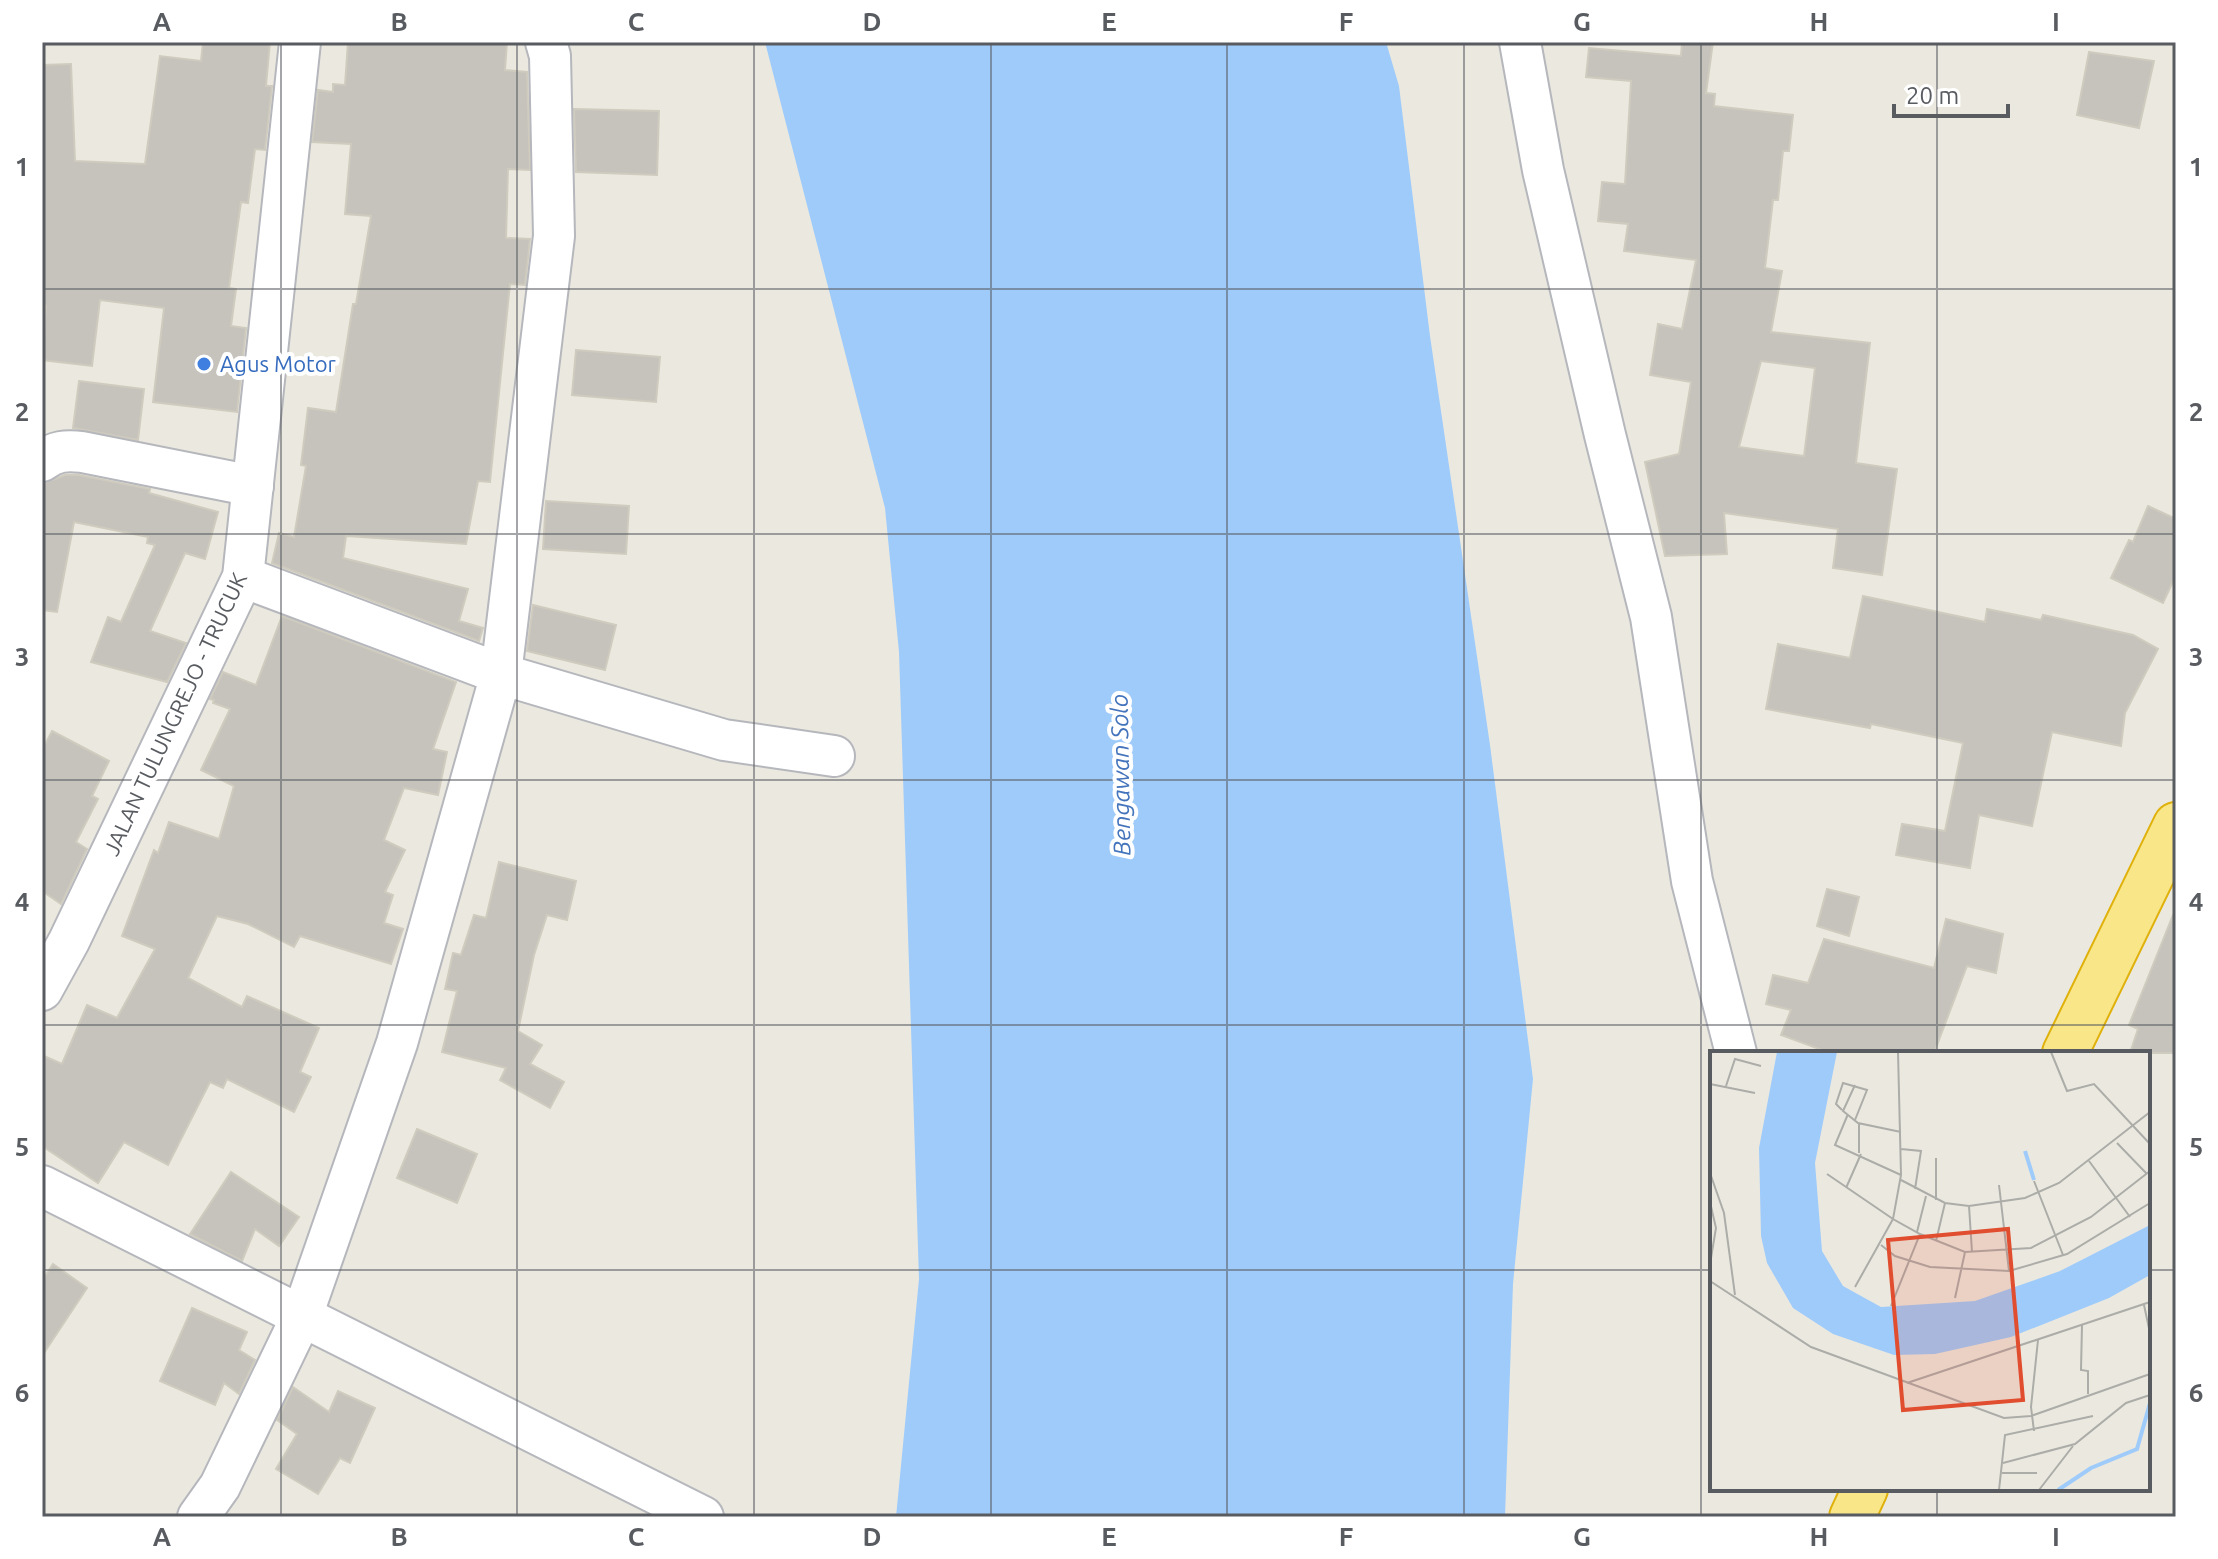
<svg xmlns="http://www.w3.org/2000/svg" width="2218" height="1559" font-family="Ubuntu,sans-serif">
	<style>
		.water { fill: #9fcbfb }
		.building { fill: #c6c3bd; stroke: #cfcbbe; stroke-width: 2; fill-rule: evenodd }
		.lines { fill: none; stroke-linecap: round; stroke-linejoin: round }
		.minor-casing { stroke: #b5b7bc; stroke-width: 44 }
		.highway-casing { stroke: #e0b10a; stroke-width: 48 }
		.minor { stroke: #fff; stroke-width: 40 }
		.highway { stroke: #f8e689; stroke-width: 44 }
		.grid { fill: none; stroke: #585b60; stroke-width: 2; stroke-opacity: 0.55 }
		.shop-dot { fill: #3f7fe0; stroke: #fff; stroke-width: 3 }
		.labels { text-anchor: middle; stroke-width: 8; stroke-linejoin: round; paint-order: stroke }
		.shop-label { font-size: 22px; fill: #366cbe; stroke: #fff; text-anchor: start }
		.street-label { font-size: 22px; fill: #585b60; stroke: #fff }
		.water-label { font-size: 24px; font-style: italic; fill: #4474bc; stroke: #fff }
		.inset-river { fill: none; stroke: #9fcbfb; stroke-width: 4 }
		.inset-road { fill: none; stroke: #acaca8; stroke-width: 2 }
		.view { fill: #e14d2f; fill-opacity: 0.15; stroke: #e14d2f; stroke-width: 4 }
		.inset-edge { fill: none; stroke: #585b60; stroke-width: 4 }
		.neatline { fill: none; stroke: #585b60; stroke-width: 3 }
		.grid-label { font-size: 26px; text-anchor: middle; font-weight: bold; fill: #585b60 }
	</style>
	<rect width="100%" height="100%" fill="#ebe9df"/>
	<path class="water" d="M 765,42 L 1386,42 L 1399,86 L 1430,336 L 1490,745 L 1533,1079 L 1513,1284 L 1505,1517 L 896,1517 L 919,1279 L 899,652 L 885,508 Z"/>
	<g class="building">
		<path d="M 203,42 L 270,42 L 266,86 L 272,86 L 265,150 L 255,149 L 248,203 L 241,202 L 229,288 L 236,289 L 231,326 L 246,328 L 237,412 L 153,402 L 164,308 L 100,300 L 92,366 L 42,360 L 46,306 L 42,305 L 42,65 L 71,64 L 75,161 L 145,164 L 160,56 L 201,61 Z"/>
		<path d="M 348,42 L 507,42 L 505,70 L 527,72 L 530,170 L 508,169 L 506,238 L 530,239 L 525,285 L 510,284 L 490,482 L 478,481 L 466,544 L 346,536 L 343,558 L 468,589 L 459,621 L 483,628 L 479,641 L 272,563 L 279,533 L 294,537 L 306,466 L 301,465 L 308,408 L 336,412 L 353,304 L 356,304 L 371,216 L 345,214 L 351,144 L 312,142 L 318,90 L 333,92 L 333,84 L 345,85 Z"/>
		<path d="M 1682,42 L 1713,42 L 1706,93 L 1715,94 L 1714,106 L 1793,115 L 1789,151 L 1783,151 L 1778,200 L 1773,200 L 1765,268 L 1782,271 L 1771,332 L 1870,343 L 1856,463 L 1897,469 L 1882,575 L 1833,568 L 1838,529 L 1724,513 L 1727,554 L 1665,556 L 1645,462 L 1679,454 L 1691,382 L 1650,375 L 1658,324 L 1682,329 L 1696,260 L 1624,251 L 1628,224 L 1598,221 L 1602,182 L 1625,184 L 1631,81 L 1586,77 L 1589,48 L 1681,56 ZM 1761,361 L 1815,368 L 1804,456 L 1739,447 Z"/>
		<path d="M 2089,52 L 2154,61 L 2139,128 L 2077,115 Z"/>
		<path d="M 574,109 L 659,111 L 657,175 L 576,172 Z"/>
		<path d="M 576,350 L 660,357 L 656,402 L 572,395 Z"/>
		<path d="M 79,381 L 144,389 L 138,440 L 73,428 Z"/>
		<path d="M 65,475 L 79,475 L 150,489 L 149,493 L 218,512 L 205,559 L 185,553 L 150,631 L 186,643 L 167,682 L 91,662 L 108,617 L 121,622 L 155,545 L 147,543 L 148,537 L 74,522 L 57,612 L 42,610 L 42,484 Z"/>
		<path d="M 546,501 L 629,506 L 626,554 L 543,549 Z"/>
		<path d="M 2148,506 L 2176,519 L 2176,575 L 2163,603 L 2111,578 L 2129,540 L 2133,542 Z"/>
		<path d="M 1863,596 L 1985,622 L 1987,609 L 2041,620 L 2043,615 L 2133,635 L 2158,649 L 2125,713 L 2121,746 L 2052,732 L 2032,826 L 1979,815 L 1970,868 L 1896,855 L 1902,824 L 1945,831 L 1963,743 L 1871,724 L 1870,728 L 1766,709 L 1778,644 L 1850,658 Z"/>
		<path d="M 533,605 L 616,625 L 605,670 L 527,651 Z"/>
		<path d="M 282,616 L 456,682 L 433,749 L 447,752 L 438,795 L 404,788 L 384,840 L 405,850 L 385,892 L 393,895 L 384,923 L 403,929 L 391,964 L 300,936 L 294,947 L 248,924 L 217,916 L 188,978 L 242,1007 L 247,996 L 319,1028 L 300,1072 L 311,1077 L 294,1112 L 227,1079 L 223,1088 L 210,1082 L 168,1165 L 124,1142 L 98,1183 L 42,1146 L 42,1055 L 62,1064 L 87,1005 L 117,1018 L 155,949 L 122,936 L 154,850 L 158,853 L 169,822 L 219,839 L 234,786 L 201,770 L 230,709 L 213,703 L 214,700 L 210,699 L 223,672 L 256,685 Z"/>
		<path d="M 52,731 L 109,761 L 92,796 L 98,799 L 76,842 L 87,849 L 61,904 L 42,891 L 42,750 Z"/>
		<path d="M 499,862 L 576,881 L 567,920 L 547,915 L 534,955 L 518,1031 L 542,1045 L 530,1064 L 564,1082 L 550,1108 L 500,1080 L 506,1068 L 442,1052 L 457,991 L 445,989 L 453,953 L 461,955 L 474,915 L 486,918 Z"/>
		<path d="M 1827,889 L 1859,897 L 1849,936 L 1817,926 Z"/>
		<path d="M 2173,915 L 2176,916 L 2176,1053 L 2130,1053 L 2138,1029 L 2129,1025 Z"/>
		<path d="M 1946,919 L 2003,934 L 1996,973 L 1967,966 L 1934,1053 L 1830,1053 L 1781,1035 L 1791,1010 L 1766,1004 L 1773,975 L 1808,983 L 1824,939 L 1934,968 Z"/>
		<path d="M 417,1129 L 477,1154 L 457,1203 L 397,1178 Z"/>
		<path d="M 231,1172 L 299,1217 L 279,1246 L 255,1229 L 242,1261 L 190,1234 Z"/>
		<path d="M 53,1264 L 87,1288 L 42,1356 L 42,1281 Z"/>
		<path d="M 192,1308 L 247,1332 L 239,1350 L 255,1360 L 239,1394 L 224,1383 L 215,1405 L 160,1381 Z"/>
		<path d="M 293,1387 L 329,1412 L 338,1391 L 375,1408 L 350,1463 L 340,1458 L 318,1494 L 276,1469 L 297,1434 L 277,1420 Z"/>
	</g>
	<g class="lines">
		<g class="minor-casing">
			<g id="minor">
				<path d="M 1520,42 L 1543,170 L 1605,435 L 1651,617 L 1692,881 L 1736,1053"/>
				<path d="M 42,461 C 55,451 66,450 82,452 L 253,486"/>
				<path d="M 243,577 L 501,674 L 724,740 L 834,756"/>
				<path d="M 42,990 L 69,941 L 243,577 L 300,42"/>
				<path d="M 42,1186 L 703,1517"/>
				<path d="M 198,1517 L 220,1486 L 302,1316 L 397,1043 L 501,674 L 554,236 L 550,56 L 546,42"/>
			</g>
		</g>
		<g class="highway-casing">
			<g id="highway">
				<path d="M 2065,1053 L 2176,825"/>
				<path d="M 1852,1517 L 1865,1489"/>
			</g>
		</g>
		<use href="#minor" class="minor"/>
		<use href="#highway" class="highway"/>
	</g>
	<path class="grid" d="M 281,42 L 281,1517M 517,42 L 517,1517M 754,42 L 754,1517M 991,42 L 991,1517M 1227,42 L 1227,1517M 1464,42 L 1464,1517M 1701,42 L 1701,1517M 1937,42 L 1937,1053M 42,289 L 2176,289M 42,534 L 2176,534M 42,780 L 2176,780M 42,1025 L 2176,1025M 42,1270 L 1712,1270M 2148,1270 L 2176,1270M 1937,1489 L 1937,1517"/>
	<circle class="shop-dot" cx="204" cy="364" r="8"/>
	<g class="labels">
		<g class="shop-label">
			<text x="220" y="372">Agus Motor</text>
		</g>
		<g class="street-label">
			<text transform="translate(175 714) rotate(-65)" y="8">JALAN TULUNGREJO - TRUCUK</text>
		</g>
		<g class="water-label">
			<text transform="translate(1121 775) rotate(-91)" y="8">Bengawan Solo</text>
		</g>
	</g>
	<g transform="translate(1710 1051)">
		<rect width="440" height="440" fill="#ebe9df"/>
		<path d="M 67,1 L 127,1 L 105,112 L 112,200 L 133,235 L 171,256 L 265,250 L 350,220 L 440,174 L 440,224 L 399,247 L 301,286 L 225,303 L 184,304 L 123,283 L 83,257 L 57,212 L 51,185 L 49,97 Z" fill="#9fcbfb"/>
		<path class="inset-river" d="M 315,100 L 324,129M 348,439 L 381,417 L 427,398 L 440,352"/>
		<path class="inset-road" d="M 188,1 L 191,124 L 183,168 L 210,183 L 255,201 L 321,197 L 381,166 L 440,120M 341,1 L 357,40 L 384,33 L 440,93M 0,33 L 45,42M 145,34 L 133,60 L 148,72 L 191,81M 16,35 L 25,8 L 51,15M 132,59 L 126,53 L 133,32 L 157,39 L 145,69M 138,63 L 125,94 L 191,124M 149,73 L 149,102M 407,92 L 437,123M 191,98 L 211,100 L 205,138M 226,107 L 226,149M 379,110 L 420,166M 0,122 L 14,162 L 25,244M 117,123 L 183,168 L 145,236M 191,129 L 235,152 L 259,155 L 315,147 L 349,132 L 440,61M 324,130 L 353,204M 136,137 L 151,103M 0,151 L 6,177 L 0,213M 259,155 L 262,201M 207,181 L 216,145M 226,190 L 235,152M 171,194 L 185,205 L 220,216 L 299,220 L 289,134M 299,220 L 357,203 L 440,152M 0,230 L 101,296 L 294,367 L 321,365 L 440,323M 245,247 L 255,201M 434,254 L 440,282M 181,255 L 210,183M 372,274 L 371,319 L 378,320 L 378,343M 197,332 L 440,251M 324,380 L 321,356 L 328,289M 293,412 L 365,393 L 416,352 L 440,344M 292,422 L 327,422M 289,439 L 295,384 L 383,365M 329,439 L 363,395"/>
		<path class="view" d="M 298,178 L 313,349 L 193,359 L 178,189 Z"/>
		<rect width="440" height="440" class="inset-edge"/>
	</g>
	<rect width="2218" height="1559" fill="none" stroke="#ffffff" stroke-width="88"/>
	<path d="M1894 104v12h114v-12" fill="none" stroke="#585b60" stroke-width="4"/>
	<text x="1906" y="104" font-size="24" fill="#585b60" stroke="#ffffff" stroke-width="6" paint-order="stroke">20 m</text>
	<rect x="44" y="44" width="2130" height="1471" class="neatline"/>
	<g class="grid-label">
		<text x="162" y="31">A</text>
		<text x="399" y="31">B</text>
		<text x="636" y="31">C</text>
		<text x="872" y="31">D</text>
		<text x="1109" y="31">E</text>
		<text x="1346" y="31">F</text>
		<text x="1582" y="31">G</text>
		<text x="1819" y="31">H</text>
		<text x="2056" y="31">I</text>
		<text x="22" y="176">1</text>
		<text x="2196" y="176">1</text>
		<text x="22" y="421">2</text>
		<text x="2196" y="421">2</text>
		<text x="22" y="666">3</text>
		<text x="2196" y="666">3</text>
		<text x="22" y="911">4</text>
		<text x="2196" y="911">4</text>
		<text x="22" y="1156">5</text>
		<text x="2196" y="1156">5</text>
		<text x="22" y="1402">6</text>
		<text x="2196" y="1402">6</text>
		<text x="162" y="1546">A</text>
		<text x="399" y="1546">B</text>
		<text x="636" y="1546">C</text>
		<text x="872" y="1546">D</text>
		<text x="1109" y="1546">E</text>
		<text x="1346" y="1546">F</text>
		<text x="1582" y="1546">G</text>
		<text x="1819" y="1546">H</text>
		<text x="2056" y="1546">I</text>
	</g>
</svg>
